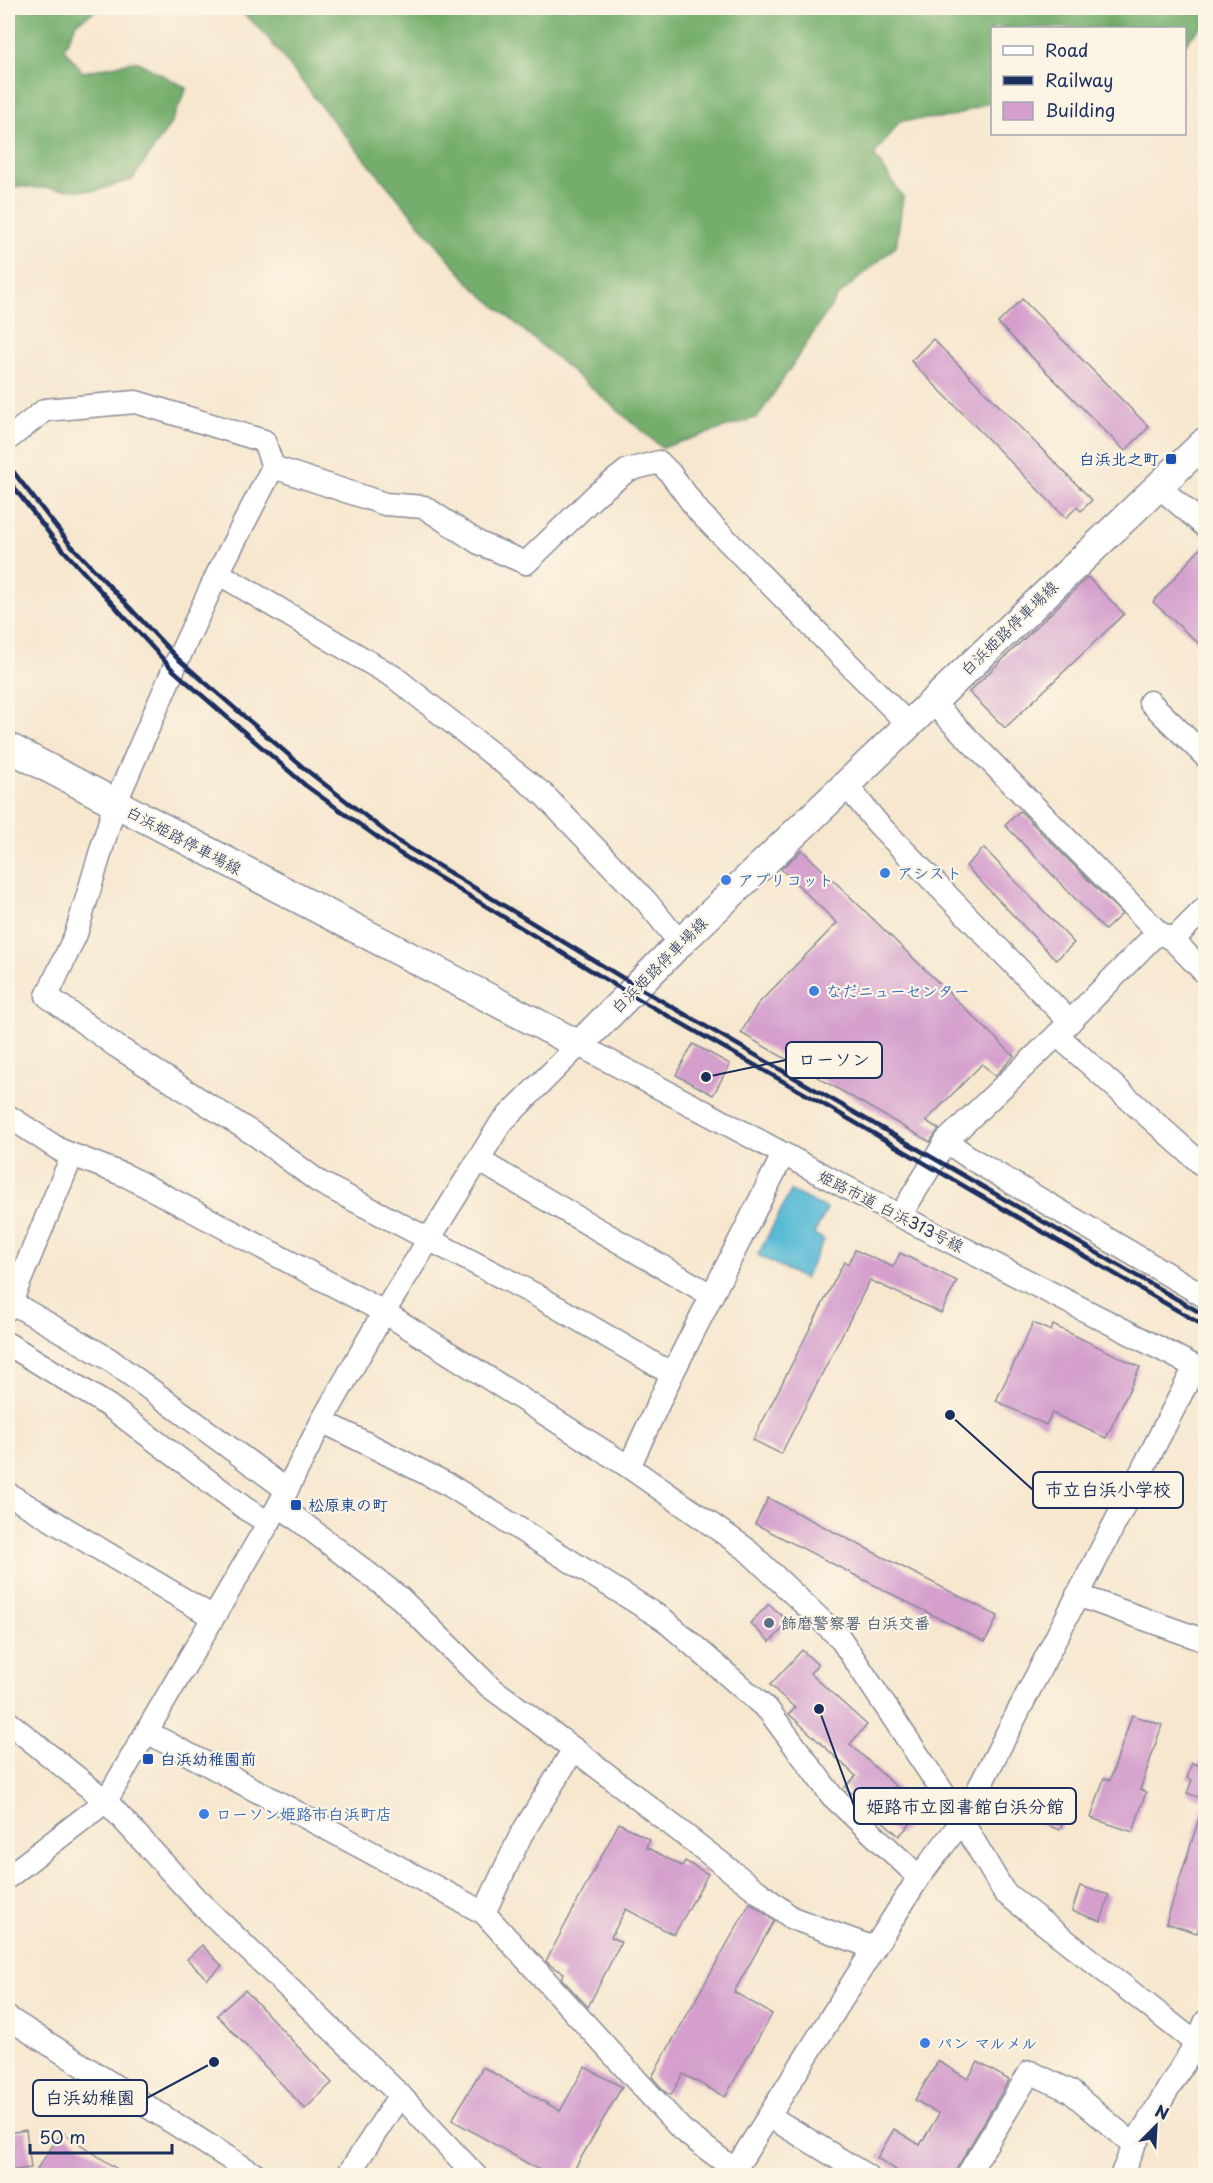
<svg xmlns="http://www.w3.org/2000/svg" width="1213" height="2183" font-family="'Playpen Sans','Klee One',sans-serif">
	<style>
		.forest { fill: #75ae6c; stroke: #486e65; stroke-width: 1.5 }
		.water { fill: #58bbd6; stroke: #3a759a; stroke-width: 1.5 }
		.building { fill: #d49fcd }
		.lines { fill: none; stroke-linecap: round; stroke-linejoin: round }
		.minor-casing { stroke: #898b96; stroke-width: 25 }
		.major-casing { stroke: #898b96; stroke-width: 31 }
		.minor { stroke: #fff; stroke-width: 22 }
		.major { stroke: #fff; stroke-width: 28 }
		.rail { stroke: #1b2f5e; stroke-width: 4.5 }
		.transit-dot { fill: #1a4fb4; stroke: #fcf5e5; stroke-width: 2 }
		.shop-dot { fill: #3f7fe0; stroke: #fcf5e5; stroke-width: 2 }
		.service-dot { fill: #5c6f8a; stroke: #fcf5e5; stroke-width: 2 }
		.labels { text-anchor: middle; stroke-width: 4.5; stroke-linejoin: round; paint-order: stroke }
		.transit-label { font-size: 16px; font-weight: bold; fill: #164399; stroke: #fcf5e5; text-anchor: start }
		.street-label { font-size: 16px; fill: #1b2f5e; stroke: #fcf5e5 }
		.shop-label { font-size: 16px; font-weight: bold; fill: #366cbe; stroke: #fcf5e5; text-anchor: start }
		.service-label { font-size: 16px; font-weight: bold; fill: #4e5e75; stroke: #fcf5e5; text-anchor: start }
		.leader { fill: none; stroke: #1b2f5e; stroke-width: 2 }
		.callout-dot { fill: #1b2f5e; stroke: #fcf5e5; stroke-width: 2 }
		.callout { fill: #fcf5e5; stroke: #1b2f5e; stroke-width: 2 }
		.callout-label { font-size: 18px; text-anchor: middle; font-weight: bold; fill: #1b2f5e }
	</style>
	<rect width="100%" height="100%" fill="#fcf5e5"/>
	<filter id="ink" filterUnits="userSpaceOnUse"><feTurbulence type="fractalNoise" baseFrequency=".0167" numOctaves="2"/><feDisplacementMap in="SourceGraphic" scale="12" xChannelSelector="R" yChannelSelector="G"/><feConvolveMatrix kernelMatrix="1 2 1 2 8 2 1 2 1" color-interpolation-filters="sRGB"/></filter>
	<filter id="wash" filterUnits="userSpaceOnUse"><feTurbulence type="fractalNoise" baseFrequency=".008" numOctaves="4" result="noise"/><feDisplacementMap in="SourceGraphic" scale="24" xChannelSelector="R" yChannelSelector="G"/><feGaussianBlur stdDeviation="1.35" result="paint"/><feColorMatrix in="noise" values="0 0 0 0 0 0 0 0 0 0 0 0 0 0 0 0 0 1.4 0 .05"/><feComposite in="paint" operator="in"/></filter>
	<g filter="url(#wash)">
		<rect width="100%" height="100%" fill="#f7e7cf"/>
		<g class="forest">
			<path d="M 8,8 L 100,8 L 77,22 L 64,49 L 83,72 L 136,61 L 187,88 L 170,125 L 132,180 L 94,191 L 8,186 Z"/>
			<path d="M 237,8 L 1205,8 L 1206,22 L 1185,44 L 1184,28 L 992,28 L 992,101 L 951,117 L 900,121 L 874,155 L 903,197 L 896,246 L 837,297 L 758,417 L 662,448 L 472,286 L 337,126 L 263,32 Z"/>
		</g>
		<path class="water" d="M 791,1191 L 827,1209 L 814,1234 L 824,1240 L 804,1279 L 758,1255 Z"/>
		<g id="blocks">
			<g class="building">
				<path d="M 1022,299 L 1149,427 L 1125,451 L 998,323 Z"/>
				<path d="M 933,339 L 1092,500 L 1081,511 L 1077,507 L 1066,518 L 911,361 Z"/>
				<path d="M 1206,542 L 1206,650 L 1153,602 Z"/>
				<path d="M 1088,577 L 1124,614 L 1005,728 L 969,692 Z"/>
				<path d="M 1020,811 L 1122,914 L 1105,930 L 1005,825 Z"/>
				<path d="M 984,848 L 1074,943 L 1056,960 L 966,866 Z"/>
				<path d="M 802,850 L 1014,1056 L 995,1076 L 982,1064 L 926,1121 L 939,1129 L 930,1142 L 741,1033 L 757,1005 L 837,923 L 781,869 Z"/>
				<path d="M 693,1044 L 730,1064 L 713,1095 L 676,1075 Z"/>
				<path d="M 855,1250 L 893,1267 L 900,1253 L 957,1281 L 941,1313 L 870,1280 L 781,1454 L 753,1440 L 844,1262 L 848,1264 Z"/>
				<path d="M 1033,1323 L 1051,1331 L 1053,1325 L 1140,1367 L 1106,1438 L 1052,1413 L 1046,1425 L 996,1401 Z"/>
				<path d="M 768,1498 L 998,1616 L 985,1642 L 755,1524 Z"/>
				<path d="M 769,1604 L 789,1622 L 770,1642 L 750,1623 Z"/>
				<path d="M 802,1650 L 818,1665 L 810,1673 L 867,1725 L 850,1744 L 904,1794 L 896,1802 L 915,1819 L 899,1836 L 845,1787 L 856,1776 L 789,1714 L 795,1708 L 770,1685 Z"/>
				<path d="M 1132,1715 L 1162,1725 L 1140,1790 L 1146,1792 L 1133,1832 L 1091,1818 L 1104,1778 L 1110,1780 Z"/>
				<path d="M 1204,1749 L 1206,1749 L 1206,1800 L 1187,1793 L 1192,1780 L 1187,1778 L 1192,1763 L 1198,1765 Z"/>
				<path d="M 1048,1805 L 1066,1811 L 1060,1830 L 1043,1824 Z"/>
				<path d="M 1202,1809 L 1206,1809 L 1206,1906 L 1197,1933 L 1166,1923 Z"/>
				<path d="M 619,1823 L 650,1840 L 646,1847 L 682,1866 L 685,1861 L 708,1874 L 674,1935 L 626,1909 L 611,1937 L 621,1942 L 588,2007 L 561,1978 L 564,1973 L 551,1966 L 546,1961 Z"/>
				<path d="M 1080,1886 L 1109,1895 L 1101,1921 L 1072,1911 Z"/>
				<path d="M 750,1903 L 774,1921 L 734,1992 L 772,2014 L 725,2097 L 683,2074 L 671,2095 L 665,2092 L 652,2077 Z"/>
				<path d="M 202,1945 L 222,1966 L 207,1979 L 187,1959 Z"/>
				<path d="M 245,1990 L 332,2083 L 305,2109 L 217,2015 Z"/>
				<path d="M 938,2061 L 968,2079 L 978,2062 L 1009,2080 L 953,2175 L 893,2175 L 896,2170 L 877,2158 L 894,2129 L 920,2145 L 939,2114 L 915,2100 Z"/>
				<path d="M 483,2067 L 560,2111 L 585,2067 L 622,2087 L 571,2175 L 548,2175 L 452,2120 Z"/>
				<path d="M 26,2130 L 31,2168 L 8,2171 L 8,2133 Z"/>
				<path d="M 62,2132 L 126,2175 L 47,2175 L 37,2169 Z"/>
			</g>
		</g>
	</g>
	<g filter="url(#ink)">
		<use href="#blocks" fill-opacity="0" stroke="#898b96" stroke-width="1.5"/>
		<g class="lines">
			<g class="minor-casing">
				<g id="minor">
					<path d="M 8,439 L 45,410 L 136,402 L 264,441 L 273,467 L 385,504 L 424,507 L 479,543 L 526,563 L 597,494 L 628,470 L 659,462 L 670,473 L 699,512 L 908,724"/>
					<path d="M 273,467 L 218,573 L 178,659 L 115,804 L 76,934 L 47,996 L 116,1046 L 257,1136 L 319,1182 L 536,1295 L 672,1374"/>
					<path d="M 1158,486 L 1206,527"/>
					<path d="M 218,573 L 394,677 L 543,794 L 646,901 L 680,943"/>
					<path d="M 932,702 L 1158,932 L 1173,940 L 1206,974"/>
					<path d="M 1150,702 L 1206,757"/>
					<path d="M 846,785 L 878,824 L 1070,1022"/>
					<path d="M 1173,940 L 1206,907"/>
					<path d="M 1057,1035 L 1206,1168"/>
					<path d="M 8,1116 L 60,1150 L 127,1176 L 384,1312 L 629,1467 L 745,1548 L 840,1638 L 962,1821 L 1004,1892 L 1206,2051"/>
					<path d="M 946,1141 L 970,1158 L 1206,1297"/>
					<path d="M 478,1160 L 711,1295"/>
					<path d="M 900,1216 L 946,1141 L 1057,1035 L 1158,932"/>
					<path d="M 8,1298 L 21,1308 L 109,1359 L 287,1490"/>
					<path d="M 8,1309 L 72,1156"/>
					<path d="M 8,1344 L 109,1406 L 246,1509 L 269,1523"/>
					<path d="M 322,1421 L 449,1485 L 663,1619 L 769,1711 L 832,1796 L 919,1877"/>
					<path d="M 629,1467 L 672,1374 L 783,1155"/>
					<path d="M 8,1494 L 213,1617"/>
					<path d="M 279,1505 L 400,1598 L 490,1687 L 574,1749 L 792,1918 L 874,1948"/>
					<path d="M 1077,1595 L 1206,1641"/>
					<path d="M 8,1722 L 106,1801 L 197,1900 L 400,2095 L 476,2176"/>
					<path d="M 147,1732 L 484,1913 L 682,2130 L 735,2170"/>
					<path d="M 8,1877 L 106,1801 L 279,1505 L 322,1421 L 384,1312 L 501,1123 L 579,1045 L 900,1216 L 1206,1372"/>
					<path d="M 484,1913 L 521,1835 L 574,1749"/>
					<path d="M 8,2018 L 257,2176"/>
					<path d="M 769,2116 L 867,2176"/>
					<path d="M 347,2176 L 400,2095"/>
					<path d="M 731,2176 L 919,1877 L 962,1821 L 1195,1367"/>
					<path d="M 967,2176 L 1030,2072 L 1070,2091 L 1134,2145"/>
					<path d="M 1121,2176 L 1134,2145 L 1195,2045 L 1206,2021"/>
				</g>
			</g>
			<g class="major-casing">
				<path id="major" d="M 8,747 L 579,1045 L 680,943 L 1206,441"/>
			</g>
			<use href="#minor" class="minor"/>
			<use href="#major" class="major"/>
			<g class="rail">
				<path d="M 8,465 L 68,542 L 178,659 L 305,769 L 399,842 L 636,986 L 1206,1316"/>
				<path d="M 8,480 L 56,542 L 173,670 L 305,785 L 399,853 L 628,993 L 830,1108 L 1206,1327"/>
			</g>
		</g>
	</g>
	<g class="transit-dot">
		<rect x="1165" y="453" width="12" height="12" rx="3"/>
		<rect x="290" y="1499" width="12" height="12" rx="3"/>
		<rect x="142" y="1753" width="12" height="12" rx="3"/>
	</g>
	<g class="shop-dot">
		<circle cx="885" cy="873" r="6"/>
		<circle cx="726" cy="880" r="6"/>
		<circle cx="814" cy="991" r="6"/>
		<circle cx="204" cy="1814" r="6"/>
		<circle cx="925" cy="2043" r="6"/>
	</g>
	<circle class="service-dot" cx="769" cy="1623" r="6"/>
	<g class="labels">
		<g class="transit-label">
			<text x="1159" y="465" text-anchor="end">白浜北之町</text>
			<text x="308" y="1511">松原東の町</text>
			<text x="160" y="1765">白浜幼稚園前</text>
		</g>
		<g class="street-label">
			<text transform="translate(1009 628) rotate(-44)" y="6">白浜姫路停車場線</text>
			<text transform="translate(184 840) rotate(28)" y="6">白浜姫路停車場線</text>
			<text transform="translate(659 965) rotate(-45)" y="6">白浜姫路停車場線</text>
			<text transform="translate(891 1211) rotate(27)" y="6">姫路市道 白浜313号線</text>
		</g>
		<g class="shop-label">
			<text x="897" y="879">アシスト</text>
			<text x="738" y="886">アプリコット</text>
			<text x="826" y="997">なだニューセンター</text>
			<text x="216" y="1820">ローソン姫路市白浜町店</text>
			<text x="937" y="2049">パン マルメル</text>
		</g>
		<g class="service-label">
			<text x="781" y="1629">飾磨警察署 白浜交番</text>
		</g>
	</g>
	<path class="leader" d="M706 1077L786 1060M950 1415L1033 1490M819 1709L854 1806M214 2062L147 2098"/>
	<g class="callout-dot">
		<circle cx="706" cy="1077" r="6"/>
		<circle cx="950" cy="1415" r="6"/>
		<circle cx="819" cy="1709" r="6"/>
		<circle cx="214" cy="2062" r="6"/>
	</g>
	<g class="callout">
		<rect x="786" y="1042" width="96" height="36" rx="6"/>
		<rect x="1033" y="1472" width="150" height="36" rx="6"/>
		<rect x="854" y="1788" width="222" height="36" rx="6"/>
		<rect x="33" y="2080" width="114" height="36" rx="6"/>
	</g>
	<g class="callout-label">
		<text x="834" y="1066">ローソン</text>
		<text x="1108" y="1496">市立白浜小学校</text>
		<text x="965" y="1813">姫路市立図書館白浜分館</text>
		<text x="90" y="2104">白浜幼稚園</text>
	</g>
	<rect width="1213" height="2183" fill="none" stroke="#fcf5e5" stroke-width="30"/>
	<rect x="991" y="27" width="195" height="108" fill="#fcf5e5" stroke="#a2a6af" stroke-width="1.5"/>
	<rect x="1003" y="46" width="30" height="9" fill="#ffffff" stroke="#a2a6af" stroke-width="1.5"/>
	<text x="1045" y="57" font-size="18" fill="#1b2f5e">Road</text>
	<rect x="1003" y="76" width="30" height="9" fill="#1b2f5e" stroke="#a2a6af" stroke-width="1.5"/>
	<text x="1045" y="87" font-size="18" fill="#1b2f5e">Railway</text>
	<rect x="1003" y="102" width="30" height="18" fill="#d49fcd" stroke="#a2a6af" stroke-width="1.5"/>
	<text x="1045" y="117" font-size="18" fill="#1b2f5e">Building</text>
	<g transform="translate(1156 2126) rotate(24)" stroke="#fcf5e5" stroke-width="4.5" paint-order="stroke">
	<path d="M0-4.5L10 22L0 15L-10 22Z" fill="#1b2f5e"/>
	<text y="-9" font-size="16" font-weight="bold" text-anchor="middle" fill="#1b2f5e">N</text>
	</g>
	<path d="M30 2144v9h142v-9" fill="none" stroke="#1b2f5e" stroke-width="3"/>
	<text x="39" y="2144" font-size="18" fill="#1b2f5e" stroke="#fcf5e5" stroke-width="4.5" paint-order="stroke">50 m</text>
</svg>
